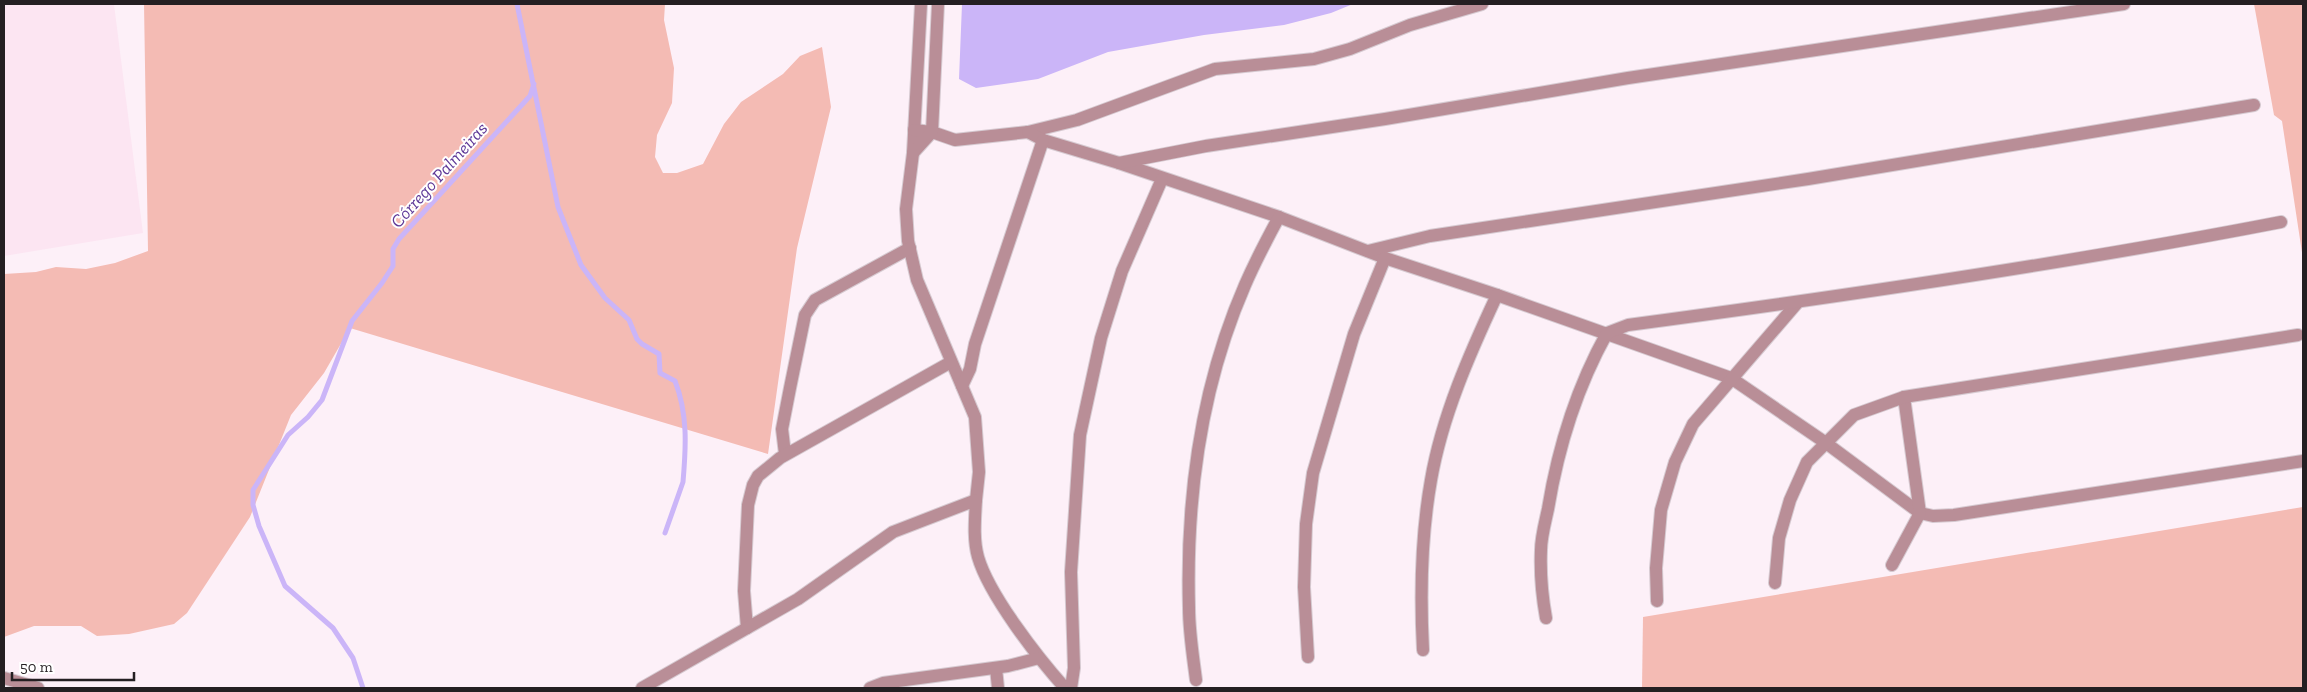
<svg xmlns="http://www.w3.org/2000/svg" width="2307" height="692" font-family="'Zilla Slab',serif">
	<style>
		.built { fill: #fce5f2 }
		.green { fill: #f4bbb4 }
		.water { fill: #cbb5f8 }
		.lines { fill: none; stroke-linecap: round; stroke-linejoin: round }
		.stream { stroke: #cbb5f8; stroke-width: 5 }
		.minor-casing { stroke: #d6cad1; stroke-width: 14 }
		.minor { stroke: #b98e97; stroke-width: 12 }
		.labels { text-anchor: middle; stroke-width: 4; stroke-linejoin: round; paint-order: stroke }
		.water-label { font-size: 18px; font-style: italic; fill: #5e3897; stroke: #fff }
	</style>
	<rect width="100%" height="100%" fill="#fdf0f8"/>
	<path class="built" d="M 4,4 L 114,4 L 143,233 L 4,256 Z"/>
	<g class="green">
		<path d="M 144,4 L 665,4 L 664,20 L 674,68 L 672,103 L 657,135 L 655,157 L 663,173 L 677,173 L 703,164 L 724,124 L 741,102 L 783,74 L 800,56 L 822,47 L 831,107 L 797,248 L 768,454 L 350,328 L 324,373 L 291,415 L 250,517 L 187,613 L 174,624 L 129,634 L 97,636 L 81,626 L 34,626 L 4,637 L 4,274 L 36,272 L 56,267 L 86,269 L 115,263 L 148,251 Z"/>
		<path d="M 2254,4 L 2303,4 L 2303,259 L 2282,121 L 2274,115 Z"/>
		<path d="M 2303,507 L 2303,688 L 1642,688 L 1643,617 Z"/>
	</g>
	<path class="water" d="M 962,4 L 1353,4 L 1331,13 L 1284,25 L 1204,35 L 1108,52 L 1038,79 L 976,88 L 959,79 Z"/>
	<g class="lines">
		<g class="stream">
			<path d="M 517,4 L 558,207 L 581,265 L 605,298 L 629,320 L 637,339 L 642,344 L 659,354 L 660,373 L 675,381 C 688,414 686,447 683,482 L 665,533"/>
			<path d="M 363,688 L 353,658 L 333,628 L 285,586 L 259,526 L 253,505 L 253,490 L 288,435 L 308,417 L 322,400 L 352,321 L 382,283 L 393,266 L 393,249 L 399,239 L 530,96 L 534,84"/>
		</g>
		<g class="minor-casing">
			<g id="minor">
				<path d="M 921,4 L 913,153 L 906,209 L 908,241 L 917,280 L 975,417 L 979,472 L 976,500"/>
				<path d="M 914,130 L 932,132 L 955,140 L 1028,132 L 1077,120 L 1215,69 L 1314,59 L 1350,49 L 1410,25 L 1482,4"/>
				<path d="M 1028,132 L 1043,140 L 1119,163 L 1279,217 L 1385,258 L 1497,295 L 1731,378 L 1826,443 L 1920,513 L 1933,516 L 1954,515 L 2303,461"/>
				<path d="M 913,153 L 932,132 L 938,4"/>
				<path d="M 1119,163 L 1206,146 L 1385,119 L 1628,78 L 2124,4"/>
				<path d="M 1368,251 L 1430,236 L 1808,179 L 2254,105"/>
				<path d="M 962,386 L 970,369 L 975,344 L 1043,140"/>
				<path d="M 785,454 L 782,429 L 790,388 L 805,315 L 815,300 L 910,248"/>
				<path d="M 1892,565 L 1920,513 L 1904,397"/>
				<path d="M 1775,583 L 1779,538 L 1790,500 L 1807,462 L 1854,415 L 1904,397 L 2298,335"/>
				<path d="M 1657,601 L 1656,568 L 1661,510 L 1675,462 L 1693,424 L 1798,302"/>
				<path d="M 1546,618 C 1542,596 1540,574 1541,550 C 1541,537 1545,523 1548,509 C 1558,448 1577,387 1607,333 L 1628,325 C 1846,296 2065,264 2281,222"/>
				<path d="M 747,628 L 744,591 L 748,505 L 753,485 L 758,476 L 780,458 L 951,362"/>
				<path d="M 1423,650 C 1420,593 1421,536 1431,480 C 1442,416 1470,353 1497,295"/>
				<path d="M 1308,657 L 1304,587 L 1306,524 L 1313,473 L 1354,334 L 1385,258"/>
				<path d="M 996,668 L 998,688"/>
				<path d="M 4,678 L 38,688"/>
				<path d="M 1196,680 C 1193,656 1189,632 1189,608 C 1186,499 1201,386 1245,285 C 1255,262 1267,239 1279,217"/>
				<path d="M 642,688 L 798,599 L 893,532 L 976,500 C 975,519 973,539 978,557 C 989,595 1038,658 1065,688"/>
				<path d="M 870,688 L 883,683 L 1008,666 L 1039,658"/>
				<path d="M 1071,688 L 1074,668 L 1071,572 L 1080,435 L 1101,338 L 1122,271 L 1162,179"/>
			</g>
		</g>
		<use href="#minor" class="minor"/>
	</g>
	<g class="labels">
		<g class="water-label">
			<text transform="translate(439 175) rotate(-48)" y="6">Córrego Palmeiras</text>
		</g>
	</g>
	<rect width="2307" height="692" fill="none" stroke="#241f22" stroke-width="10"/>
	<path d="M12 672v8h122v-8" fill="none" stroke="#241f22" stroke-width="2.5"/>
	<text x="20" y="672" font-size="15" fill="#241f22" stroke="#ffffff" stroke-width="4" paint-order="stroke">50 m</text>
</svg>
